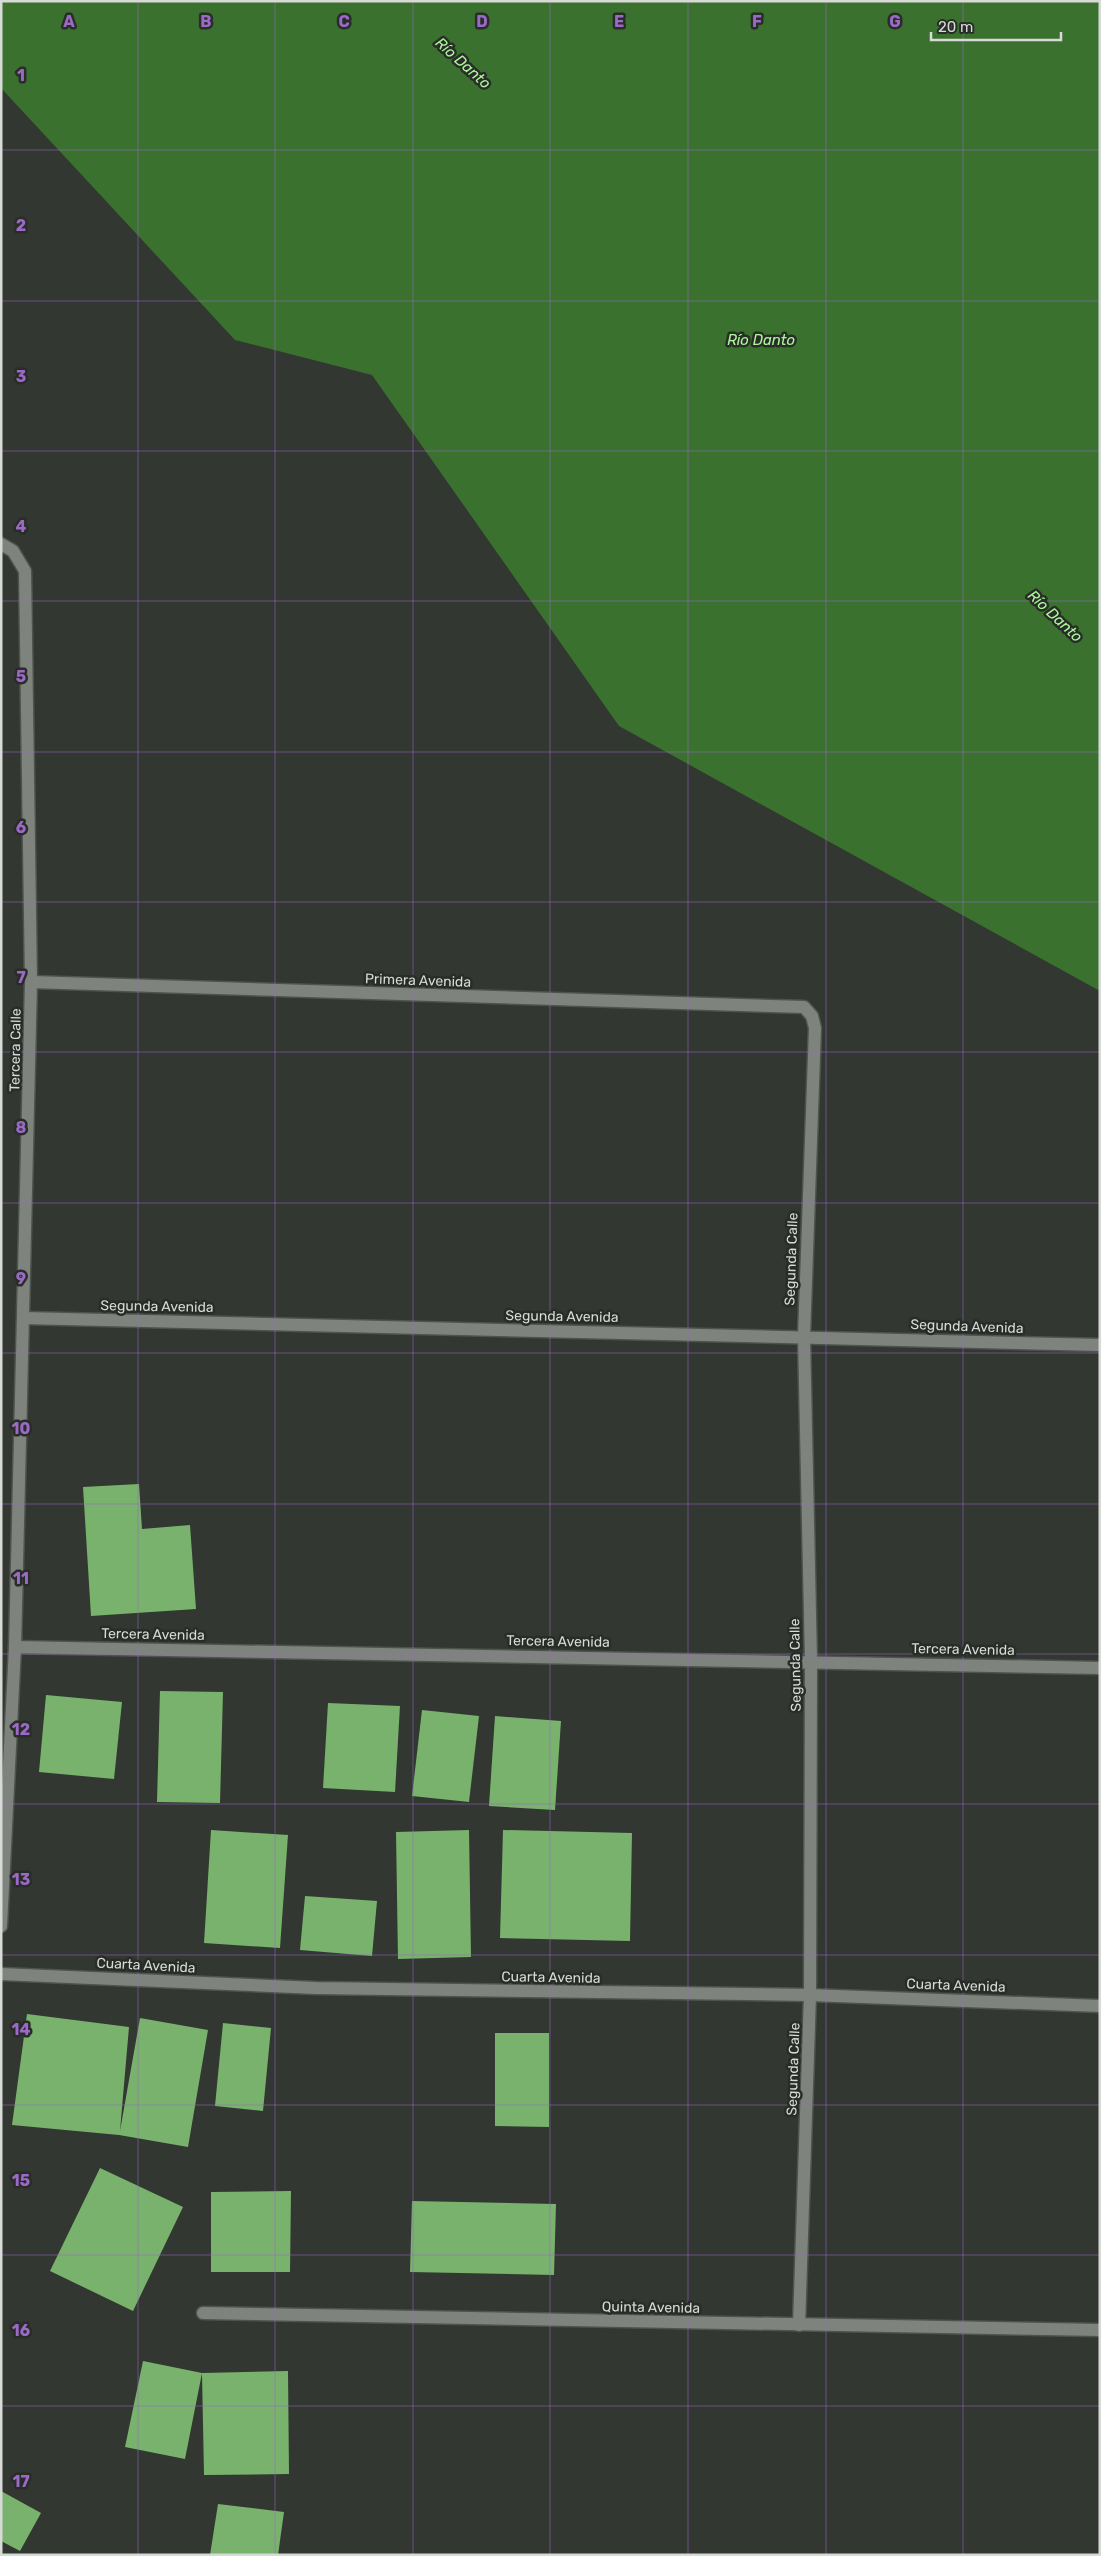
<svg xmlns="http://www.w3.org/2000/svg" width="1101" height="2556" font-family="Rubik,sans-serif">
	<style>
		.water { fill: #3b712f }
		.building { fill: #79b26d }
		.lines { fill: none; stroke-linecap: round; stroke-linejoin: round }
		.street-casing { stroke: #4f534e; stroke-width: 15 }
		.street { stroke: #7e847d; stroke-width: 12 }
		.grid { fill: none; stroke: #9b69c7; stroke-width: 1; stroke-opacity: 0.55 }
		.labels { text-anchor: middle; stroke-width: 5; stroke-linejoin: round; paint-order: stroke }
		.street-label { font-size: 14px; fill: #d7dad6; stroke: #282d27 }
		.water-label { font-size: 15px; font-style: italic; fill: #abf79a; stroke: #282d27 }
		.grid-label { font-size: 16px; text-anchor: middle; font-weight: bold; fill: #9b69c7; stroke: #282d27; stroke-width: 5; stroke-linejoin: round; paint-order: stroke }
	</style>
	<rect width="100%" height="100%" fill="#323731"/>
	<path class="water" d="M 1,1 L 1100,1 L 1100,991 L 619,726 L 372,375 L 235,340 L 1,88 Z"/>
	<g class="building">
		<path d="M 139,1484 L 142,1529 L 190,1525 L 196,1609 L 91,1616 L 83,1487 Z"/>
		<path d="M 160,1691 L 223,1692 L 220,1803 L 157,1802 Z"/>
		<path d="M 46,1695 L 122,1702 L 114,1779 L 39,1772 Z"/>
		<path d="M 328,1703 L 400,1706 L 395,1792 L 323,1788 Z"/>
		<path d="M 422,1710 L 479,1716 L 469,1802 L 412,1796 Z"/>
		<path d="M 495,1716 L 561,1721 L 555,1810 L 489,1806 Z"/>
		<path d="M 211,1830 L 288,1835 L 280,1948 L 204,1943 Z"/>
		<path d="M 469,1830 L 471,1957 L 398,1959 L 396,1832 Z"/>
		<path d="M 503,1830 L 632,1833 L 630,1941 L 500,1938 Z"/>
		<path d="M 305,1896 L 377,1901 L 372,1956 L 300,1950 Z"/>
		<path d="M 27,2014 L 129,2027 L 120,2131 L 140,2018 L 208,2030 L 188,2147 L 119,2135 L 12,2125 Z"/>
		<path d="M 223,2023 L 271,2028 L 263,2111 L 215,2106 Z"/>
		<path d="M 495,2033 L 549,2033 L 549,2127 L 495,2126 Z"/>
		<path d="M 100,2168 L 183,2207 L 133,2311 L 50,2271 Z"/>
		<path d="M 291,2191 L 290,2272 L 211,2272 L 211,2192 Z"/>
		<path d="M 412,2201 L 556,2204 L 554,2275 L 410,2272 Z"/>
		<path d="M 143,2361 L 202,2373 L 185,2459 L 125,2447 Z"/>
		<path d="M 288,2371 L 289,2474 L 204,2475 L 202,2373 Z"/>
		<path d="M 1,2491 L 41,2513 L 20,2551 L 1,2541 Z"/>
		<path d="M 218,2504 L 284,2512 L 278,2555 L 210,2555 Z"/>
	</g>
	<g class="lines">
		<g class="street-casing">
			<g id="street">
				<path d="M 1,544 L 13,551 L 25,571 L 31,982 L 15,1647 L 1,1926"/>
				<path d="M 31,982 L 804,1007 L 812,1016 L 815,1028 L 804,1336 L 811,1661 L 810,1995 L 799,2325"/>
				<path d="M 24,1318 L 1100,1345"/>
				<path d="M 15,1647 L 1100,1668"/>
				<path d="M 1,1974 L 316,1988 L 810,1995 L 1100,2006"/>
				<path d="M 203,2313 L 1100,2330"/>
			</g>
		</g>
		<use href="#street" class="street"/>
	</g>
	<path class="grid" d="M 138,1 L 138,2555M 275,1 L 275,2555M 413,1 L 413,2555M 550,1 L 550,2555M 688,1 L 688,2555M 826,1 L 826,2555M 963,1 L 963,2555M 1,150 L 1100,150M 1,301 L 1100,301M 1,451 L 1100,451M 1,601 L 1100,601M 1,752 L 1100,752M 1,902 L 1100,902M 1,1052 L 1100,1052M 1,1203 L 1100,1203M 1,1353 L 1100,1353M 1,1504 L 1100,1504M 1,1654 L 1100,1654M 1,1804 L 1100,1804M 1,1955 L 1100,1955M 1,2105 L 1100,2105M 1,2255 L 1100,2255M 1,2406 L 1100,2406"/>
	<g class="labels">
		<g class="street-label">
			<text transform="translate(418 980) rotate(2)" y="5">Primera Avenida</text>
			<text transform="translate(15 1050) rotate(-89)" y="5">Tercera Calle</text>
			<text transform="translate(791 1259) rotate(-88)" y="5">Segunda Calle</text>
			<text transform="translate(157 1306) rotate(1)" y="5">Segunda Avenida</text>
			<text transform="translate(562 1316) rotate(1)" y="5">Segunda Avenida</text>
			<text transform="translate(967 1326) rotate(2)" y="5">Segunda Avenida</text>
			<text transform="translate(153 1634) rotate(1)" y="5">Tercera Avenida</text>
			<text transform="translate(558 1641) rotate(1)" y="5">Tercera Avenida</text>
			<text transform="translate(963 1649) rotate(1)" y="5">Tercera Avenida</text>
			<text transform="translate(795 1665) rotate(-91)" y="5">Segunda Calle</text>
			<text transform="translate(146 1965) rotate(3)" y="5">Cuarta Avenida</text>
			<text transform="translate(551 1977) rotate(1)" y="5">Cuarta Avenida</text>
			<text transform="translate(956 1985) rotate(2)" y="5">Cuarta Avenida</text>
			<text transform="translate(793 2069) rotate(-88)" y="5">Segunda Calle</text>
			<text transform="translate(651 2307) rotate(1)" y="5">Quinta Avenida</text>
		</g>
		<g class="water-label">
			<text transform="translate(463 63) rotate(42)" y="5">Río Danto</text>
			<text x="761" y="345">Río Danto</text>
			<text transform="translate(1055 616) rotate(43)" y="5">Río Danto</text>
		</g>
	</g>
	<g class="grid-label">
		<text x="69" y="27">A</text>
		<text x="206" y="27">B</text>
		<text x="344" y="27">C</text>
		<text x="482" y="27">D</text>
		<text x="619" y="27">E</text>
		<text x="757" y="27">F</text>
		<text x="895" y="27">G</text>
		<text x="21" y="81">1</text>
		<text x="21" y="231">2</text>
		<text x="21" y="382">3</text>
		<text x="21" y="532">4</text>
		<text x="21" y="682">5</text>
		<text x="21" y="833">6</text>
		<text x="21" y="983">7</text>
		<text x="21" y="1133">8</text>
		<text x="21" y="1284">9</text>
		<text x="21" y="1434">10</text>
		<text x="21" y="1584">11</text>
		<text x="21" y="1735">12</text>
		<text x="21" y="1885">13</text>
		<text x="21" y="2035">14</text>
		<text x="21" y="2186">15</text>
		<text x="21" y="2336">16</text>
		<text x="21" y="2487">17</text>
	</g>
	<rect width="1101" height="2556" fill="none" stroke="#d7dad6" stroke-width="5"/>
	<path d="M931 32v8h130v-8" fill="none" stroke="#d7dad6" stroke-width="2.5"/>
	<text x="938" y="32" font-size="15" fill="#d7dad6" stroke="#282d27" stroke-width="4" paint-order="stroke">20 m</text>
</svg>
